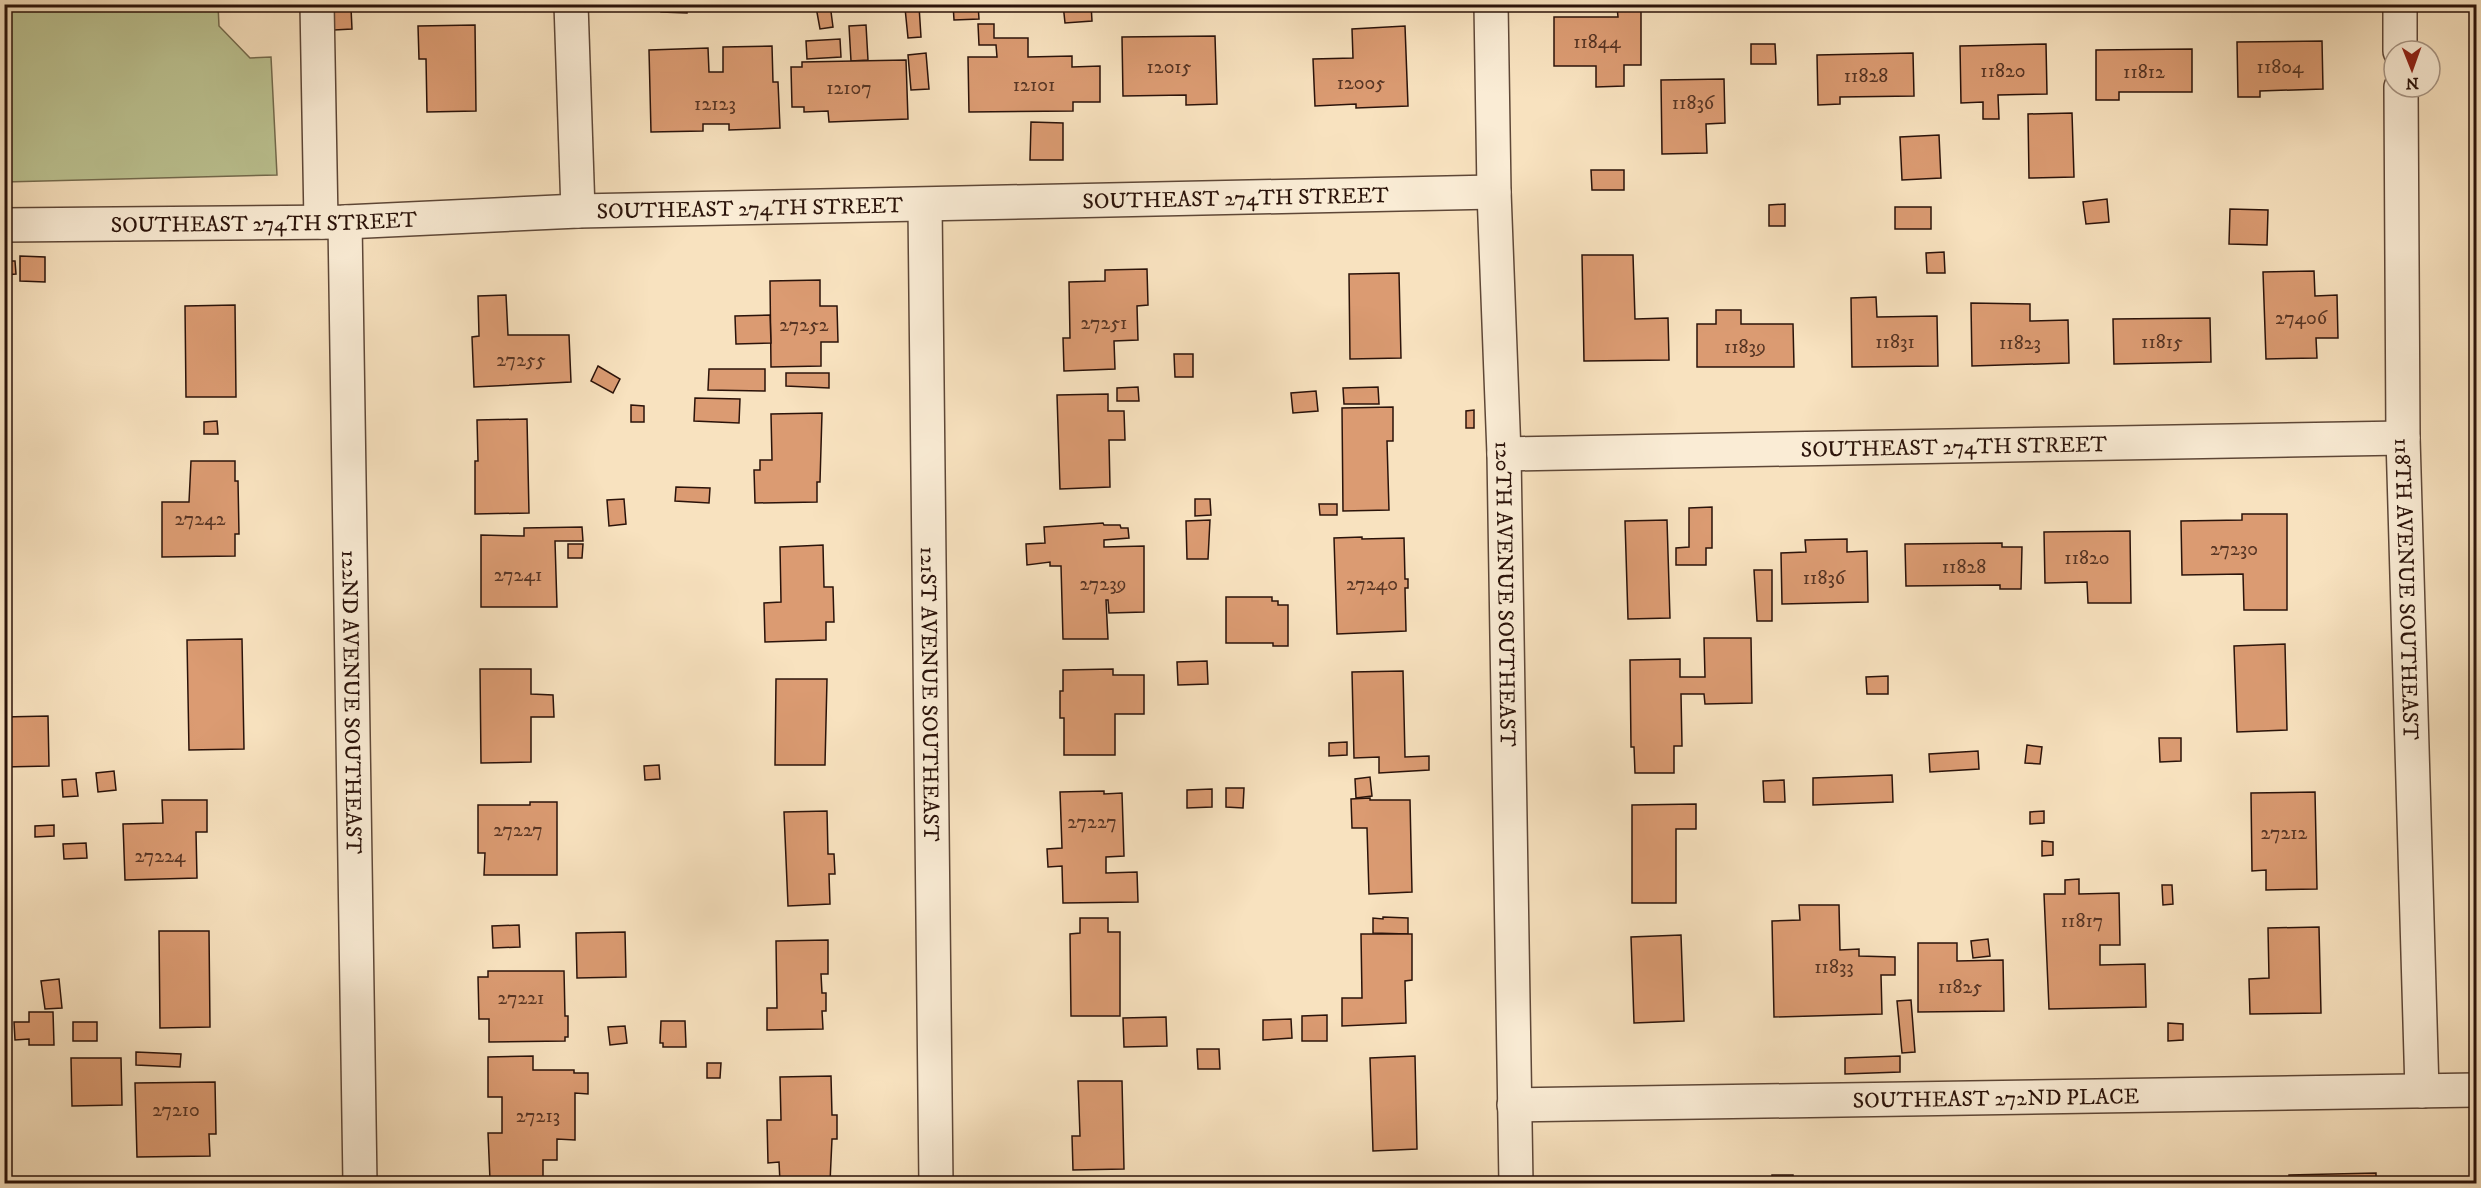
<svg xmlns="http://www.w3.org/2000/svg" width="2481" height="1188" font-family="'IM FELL DW Pica',serif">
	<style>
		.green { fill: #bcc392; stroke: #746b4e; stroke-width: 1.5 }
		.building { fill: #db9b72; stroke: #2b130a; stroke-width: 1.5 }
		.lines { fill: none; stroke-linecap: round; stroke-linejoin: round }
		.street-casing { stroke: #5e4737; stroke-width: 36 }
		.street { stroke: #faecd5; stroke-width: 33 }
		.labels { text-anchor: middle; stroke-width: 6; stroke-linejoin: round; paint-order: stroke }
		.number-label { font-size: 20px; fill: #573524 }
		.street-label { font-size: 22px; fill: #2b130a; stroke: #faecd5 }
	</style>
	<rect width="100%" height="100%" fill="#f8e2bf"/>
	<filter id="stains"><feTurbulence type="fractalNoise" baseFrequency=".00333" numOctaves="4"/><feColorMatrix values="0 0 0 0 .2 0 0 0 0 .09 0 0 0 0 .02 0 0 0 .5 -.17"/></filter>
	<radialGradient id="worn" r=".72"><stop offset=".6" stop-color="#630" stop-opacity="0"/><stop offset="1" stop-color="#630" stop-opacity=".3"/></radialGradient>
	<path class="green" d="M 4,5 L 218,5 L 219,26 L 250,58 L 271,57 L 277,175 L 5,182 Z"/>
	<g class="building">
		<path d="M 661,4 L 687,4 L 687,13 L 661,12 Z"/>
		<path d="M 830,4 L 833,27 L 820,29 L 816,7 Z"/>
		<path d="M 953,4 L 978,4 L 979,19 L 954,20 Z"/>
		<path d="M 1063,4 L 1091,4 L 1092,21 L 1065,23 Z"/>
		<path d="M 919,6 L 921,37 L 908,38 L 905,8 Z"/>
		<path d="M 1617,7 L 1641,7 L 1641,65 L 1624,65 L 1624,86 L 1596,87 L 1596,66 L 1554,66 L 1554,17 L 1618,17 Z"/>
		<path d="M 333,8 L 351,8 L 352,29 L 334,30 Z"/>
		<path d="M 978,24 L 994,24 L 994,38 L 1028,38 L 1028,57 L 1072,56 L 1072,67 L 1100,66 L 1100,102 L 1073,102 L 1073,111 L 969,112 L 968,57 L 997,57 L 996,45 L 979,45 Z"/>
		<path d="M 475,25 L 476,111 L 427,112 L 426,59 L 419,59 L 418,26 Z"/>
		<path d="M 866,25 L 868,60 L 851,61 L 849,26 Z"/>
		<path d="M 1405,26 L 1408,106 L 1356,108 L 1356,104 L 1315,106 L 1313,59 L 1353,58 L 1352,29 Z"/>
		<path d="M 1215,36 L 1217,104 L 1186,105 L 1186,95 L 1123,96 L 1122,37 Z"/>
		<path d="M 840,39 L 841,57 L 807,59 L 806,41 Z"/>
		<path d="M 2322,41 L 2323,89 L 2260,91 L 2260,97 L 2238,97 L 2237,42 Z"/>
		<path d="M 1751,44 L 1775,44 L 1776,64 L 1751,64 Z"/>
		<path d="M 2046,44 L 2047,94 L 1998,95 L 1999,119 L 1983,119 L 1983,102 L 1961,103 L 1960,46 Z"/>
		<path d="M 772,46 L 773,82 L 778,82 L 780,128 L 729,130 L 729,124 L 703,124 L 703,131 L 651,132 L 649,50 L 708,48 L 709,72 L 723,72 L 723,47 Z"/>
		<path d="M 2192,49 L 2192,92 L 2119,92 L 2119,100 L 2096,100 L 2096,50 Z"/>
		<path d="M 926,53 L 929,89 L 911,90 L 908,55 Z"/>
		<path d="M 1913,53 L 1914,96 L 1840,97 L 1840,104 L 1818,105 L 1817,55 Z"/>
		<path d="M 906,60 L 908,119 L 829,122 L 828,111 L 804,112 L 804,107 L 792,107 L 791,67 L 802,67 L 802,62 Z"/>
		<path d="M 1724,79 L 1725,123 L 1706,124 L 1707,153 L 1662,154 L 1661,80 Z"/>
		<path d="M 2072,113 L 2074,177 L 2029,178 L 2028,114 Z"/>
		<path d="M 1031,122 L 1063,123 L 1063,160 L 1030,160 Z"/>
		<path d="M 1939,135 L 1941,178 L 1902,180 L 1900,137 Z"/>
		<path d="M 1591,170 L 1624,170 L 1624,190 L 1592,190 Z"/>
		<path d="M 2107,199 L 2109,222 L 2086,224 L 2083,202 Z"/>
		<path d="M 1785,204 L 1785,226 L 1769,226 L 1769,205 Z"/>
		<rect x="1895" y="207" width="36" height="22"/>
		<path d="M 2230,209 L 2268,210 L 2267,245 L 2229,244 Z"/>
		<path d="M 1944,252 L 1945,273 L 1927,273 L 1926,253 Z"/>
		<path d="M 1582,255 L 1633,255 L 1635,319 L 1668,318 L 1669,360 L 1584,361 Z"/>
		<rect x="2470" y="255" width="6" height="20"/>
		<path d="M 20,256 L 45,257 L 45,282 L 20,281 Z"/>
		<path d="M 4,261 L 15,261 L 16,274 L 4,275 Z"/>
		<path d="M 1147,269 L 1148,305 L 1137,306 L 1138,340 L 1114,341 L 1115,369 L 1064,371 L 1063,338 L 1070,338 L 1069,282 L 1105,281 L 1105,270 Z"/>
		<path d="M 2314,271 L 2315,296 L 2337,295 L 2338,338 L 2316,338 L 2317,358 L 2266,359 L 2263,272 Z"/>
		<path d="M 1399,273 L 1401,358 L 1350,359 L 1349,274 Z"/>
		<path d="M 820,280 L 820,306 L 837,306 L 838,342 L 821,342 L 821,366 L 771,367 L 770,281 Z"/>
		<path d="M 506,295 L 508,335 L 569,335 L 571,382 L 474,387 L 472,337 L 479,336 L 478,296 Z"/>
		<path d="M 1876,297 L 1877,317 L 1937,316 L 1938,366 L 1852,367 L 1851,298 Z"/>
		<path d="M 1971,303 L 2030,304 L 2030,321 L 2068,320 L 2069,363 L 1972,366 Z"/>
		<path d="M 235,305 L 236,397 L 186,397 L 185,306 Z"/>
		<path d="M 1716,310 L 1741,310 L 1741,324 L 1793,324 L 1794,367 L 1697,367 L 1697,324 L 1716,324 Z"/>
		<path d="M 770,315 L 771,343 L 736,344 L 735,316 Z"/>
		<path d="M 2210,318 L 2211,362 L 2114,364 L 2113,319 Z"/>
		<path d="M 1174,354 L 1193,354 L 1193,377 L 1175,377 Z"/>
		<path d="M 598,366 L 620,379 L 613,393 L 591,381 Z"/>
		<path d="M 709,369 L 765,369 L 765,391 L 708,390 Z"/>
		<path d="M 786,373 L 829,373 L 829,388 L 786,386 Z"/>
		<path d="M 1138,387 L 1139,401 L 1117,401 L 1117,388 Z"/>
		<path d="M 1378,387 L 1379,404 L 1344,404 L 1343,388 Z"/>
		<path d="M 1316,391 L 1318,411 L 1293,413 L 1291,393 Z"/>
		<path d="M 1108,394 L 1108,411 L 1124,411 L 1125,440 L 1109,440 L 1110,487 L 1060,489 L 1057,395 Z"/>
		<path d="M 695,398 L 740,399 L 739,423 L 694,421 Z"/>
		<path d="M 631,405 L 644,406 L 644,422 L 631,422 Z"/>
		<path d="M 1393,407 L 1393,441 L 1387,441 L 1389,510 L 1343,511 L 1342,408 Z"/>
		<path d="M 1474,410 L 1474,428 L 1466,428 L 1466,411 Z"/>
		<path d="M 822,413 L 820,482 L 817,482 L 817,502 L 755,503 L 754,470 L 760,470 L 760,460 L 772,460 L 771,414 Z"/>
		<path d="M 527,419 L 529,513 L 475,514 L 475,461 L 478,461 L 477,420 Z"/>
		<path d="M 217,421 L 218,434 L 204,434 L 204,422 Z"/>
		<path d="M 4,444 L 8,444 L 10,492 L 4,493 Z"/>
		<path d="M 191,461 L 235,461 L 235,481 L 238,481 L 239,534 L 235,534 L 235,556 L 162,557 L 162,502 L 189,502 Z"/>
		<path d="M 676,487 L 710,488 L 709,503 L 675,501 Z"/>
		<path d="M 624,499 L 626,524 L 609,526 L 607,500 Z"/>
		<path d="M 1195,499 L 1210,499 L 1211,515 L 1195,516 Z"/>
		<path d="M 1319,504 L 1337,504 L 1337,515 L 1320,515 Z"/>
		<path d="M 1712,507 L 1712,548 L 1706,548 L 1706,565 L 1676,565 L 1676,548 L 1689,547 L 1689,508 Z"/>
		<path d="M 2242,514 L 2287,514 L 2287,610 L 2244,610 L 2243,574 L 2182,575 L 2181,521 L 2242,520 Z"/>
		<path d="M 1210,520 L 1208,559 L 1187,559 L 1186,521 Z"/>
		<path d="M 1667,520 L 1670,618 L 1628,619 L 1625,521 Z"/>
		<path d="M 1103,523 L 1104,525 L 1120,525 L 1121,528 L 1128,528 L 1129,538 L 1104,540 L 1104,547 L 1144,546 L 1144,612 L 1109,613 L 1108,600 L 1106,600 L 1108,639 L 1063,639 L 1061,566 L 1050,566 L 1050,562 L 1027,565 L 1026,544 L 1045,543 L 1044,527 Z"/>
		<path d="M 582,527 L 583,541 L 555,541 L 557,607 L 481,607 L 481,535 L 524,536 L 524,528 Z"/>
		<path d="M 2130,531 L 2131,603 L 2088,603 L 2087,582 L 2045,583 L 2044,532 Z"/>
		<path d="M 1362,537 L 1362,539 L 1404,538 L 1405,579 L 1408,579 L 1408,588 L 1405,588 L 1406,631 L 1337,634 L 1334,538 Z"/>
		<path d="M 1847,539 L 1847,552 L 1867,551 L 1868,602 L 1782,604 L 1781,553 L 1806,552 L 1805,540 Z"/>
		<path d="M 2002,543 L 2002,547 L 2022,547 L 2021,589 L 2000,589 L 2000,585 L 1906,586 L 1905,544 Z"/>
		<path d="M 568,544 L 583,544 L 582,558 L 568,558 Z"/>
		<path d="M 823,545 L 824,587 L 833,587 L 834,622 L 826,622 L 826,640 L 765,642 L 764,603 L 781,602 L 780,547 Z"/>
		<path d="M 1754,570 L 1772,570 L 1772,621 L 1757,621 Z"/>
		<path d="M 1226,597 L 1272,597 L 1272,601 L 1278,601 L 1278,605 L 1288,605 L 1288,646 L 1273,646 L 1273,643 L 1226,643 Z"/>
		<path d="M 1704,638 L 1751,638 L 1752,703 L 1705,704 L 1704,694 L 1681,694 L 1682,746 L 1674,746 L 1674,773 L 1635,773 L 1634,747 L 1631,747 L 1630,660 L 1680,659 L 1680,677 L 1705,677 Z"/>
		<path d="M 242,639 L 244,749 L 189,750 L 187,640 Z"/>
		<path d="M 2285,644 L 2287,730 L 2237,732 L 2234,646 Z"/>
		<path d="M 1207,661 L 1208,684 L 1178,685 L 1177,662 Z"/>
		<path d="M 480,669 L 531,669 L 531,694 L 553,695 L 554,717 L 531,717 L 531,762 L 481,763 Z"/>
		<path d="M 1113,669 L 1113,675 L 1144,675 L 1144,714 L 1115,714 L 1115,755 L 1064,755 L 1064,718 L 1060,718 L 1060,691 L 1063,691 L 1063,670 Z"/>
		<path d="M 1403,671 L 1405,757 L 1429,756 L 1429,770 L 1379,773 L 1379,757 L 1354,758 L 1352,672 Z"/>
		<path d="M 1888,676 L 1888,694 L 1867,694 L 1866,677 Z"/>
		<path d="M 776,679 L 827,679 L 825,765 L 775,765 Z"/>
		<path d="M 48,716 L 49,766 L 4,767 L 4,717 Z"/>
		<path d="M 2159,738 L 2181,738 L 2181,761 L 2160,762 Z"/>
		<path d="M 1347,742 L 1347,755 L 1329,756 L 1329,743 Z"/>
		<path d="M 2027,745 L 2042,747 L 2040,764 L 2025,763 Z"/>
		<path d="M 1978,751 L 1979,769 L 1930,772 L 1929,754 Z"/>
		<path d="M 659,765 L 660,779 L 645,780 L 644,766 Z"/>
		<path d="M 114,771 L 116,790 L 98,792 L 96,773 Z"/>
		<path d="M 1892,775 L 1893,802 L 1813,805 L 1813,778 Z"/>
		<path d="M 1370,777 L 1372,796 L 1356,798 L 1355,779 Z"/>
		<path d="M 76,779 L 78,796 L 63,797 L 62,780 Z"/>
		<path d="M 1784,780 L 1785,802 L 1764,802 L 1763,781 Z"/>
		<path d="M 1226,788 L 1244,788 L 1243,808 L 1226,807 Z"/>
		<path d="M 1212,789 L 1212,807 L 1187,808 L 1187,790 Z"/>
		<path d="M 1104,791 L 1104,794 L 1122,793 L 1124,856 L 1106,857 L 1106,873 L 1137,872 L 1138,902 L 1063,903 L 1062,866 L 1048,867 L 1047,849 L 1062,848 L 1060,792 Z"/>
		<path d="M 2315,792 L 2317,889 L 2266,890 L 2266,870 L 2252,871 L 2251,793 Z"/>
		<path d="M 1370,798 L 1370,800 L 1410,800 L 1412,892 L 1369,894 L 1367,828 L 1352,828 L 1351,799 Z"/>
		<path d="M 162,800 L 207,800 L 207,832 L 196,832 L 197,878 L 125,880 L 123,824 L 163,823 Z"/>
		<path d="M 530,802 L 557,802 L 557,875 L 484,875 L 485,853 L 478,853 L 478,805 L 530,805 Z"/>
		<path d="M 1696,804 L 1696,829 L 1676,829 L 1676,903 L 1632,903 L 1632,805 Z"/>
		<path d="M 827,811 L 828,854 L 834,854 L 835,874 L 829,874 L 830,904 L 788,906 L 784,812 Z"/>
		<path d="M 2044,811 L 2044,823 L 2030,824 L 2030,812 Z"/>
		<path d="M 54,825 L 54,836 L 35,837 L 35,826 Z"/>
		<path d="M 2042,841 L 2053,842 L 2053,855 L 2042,856 Z"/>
		<path d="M 86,843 L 87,858 L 64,859 L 63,844 Z"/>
		<path d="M 2079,879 L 2079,894 L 2119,893 L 2120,945 L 2100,945 L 2100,965 L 2145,964 L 2146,1007 L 2049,1009 L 2044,894 L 2065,894 L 2065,880 Z"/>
		<path d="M 2162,885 L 2172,885 L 2173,904 L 2163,905 Z"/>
		<path d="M 1799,905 L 1839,905 L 1840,950 L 1859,949 L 1859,956 L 1895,957 L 1895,975 L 1881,975 L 1882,1014 L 1774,1017 L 1772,921 L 1800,920 Z"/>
		<path d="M 1383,917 L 1408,918 L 1408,934 L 1373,933 L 1373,918 L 1383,919 Z"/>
		<path d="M 1080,918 L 1108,918 L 1108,932 L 1120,932 L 1120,1016 L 1071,1016 L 1070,934 L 1080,933 Z"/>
		<path d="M 519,925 L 520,947 L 493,948 L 492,926 Z"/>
		<path d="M 2319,927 L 2321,1013 L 2250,1014 L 2249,979 L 2269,978 L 2268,928 Z"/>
		<path d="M 159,931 L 209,931 L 210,1027 L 160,1028 Z"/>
		<path d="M 625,932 L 626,977 L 577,978 L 576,933 Z"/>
		<path d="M 1361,934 L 1412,934 L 1412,980 L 1405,981 L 1406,1023 L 1342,1026 L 1342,998 L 1362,998 Z"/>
		<path d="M 1681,935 L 1684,1021 L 1634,1023 L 1631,937 Z"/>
		<path d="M 1988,939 L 1990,956 L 1973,958 L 1971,941 Z"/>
		<path d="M 828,940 L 828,974 L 821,974 L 822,993 L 826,993 L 826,1011 L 822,1011 L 823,1029 L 767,1030 L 767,1008 L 777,1008 L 776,941 Z"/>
		<path d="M 1918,943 L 1957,943 L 1957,961 L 2003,960 L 2004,1011 L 1918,1012 Z"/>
		<path d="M 488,971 L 564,971 L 565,1016 L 568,1016 L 568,1037 L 565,1037 L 565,1041 L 489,1042 L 489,1019 L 479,1019 L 478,977 L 488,977 Z"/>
		<path d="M 59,979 L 62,1008 L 45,1009 L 41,981 Z"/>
		<path d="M 1911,1000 L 1915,1052 L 1902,1053 L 1897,1001 Z"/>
		<path d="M 29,1012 L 53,1012 L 54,1045 L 29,1045 L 29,1039 L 15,1040 L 14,1022 L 29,1022 Z"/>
		<path d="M 1327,1015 L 1327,1041 L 1302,1041 L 1302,1016 Z"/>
		<path d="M 1166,1017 L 1167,1046 L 1124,1047 L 1123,1018 Z"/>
		<path d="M 1291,1019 L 1292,1038 L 1263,1040 L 1263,1020 Z"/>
		<path d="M 661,1021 L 685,1021 L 686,1047 L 663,1047 L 663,1043 L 660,1043 Z"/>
		<rect x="73" y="1022" width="24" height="19"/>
		<path d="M 2168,1023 L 2183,1024 L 2183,1040 L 2168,1041 Z"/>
		<path d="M 625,1026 L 627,1043 L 610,1045 L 608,1027 Z"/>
		<path d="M 1197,1049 L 1219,1049 L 1220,1069 L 1198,1069 Z"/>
		<path d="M 136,1052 L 181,1054 L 180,1067 L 136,1065 Z"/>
		<path d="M 533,1056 L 533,1070 L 574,1070 L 574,1073 L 588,1073 L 588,1094 L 575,1093 L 575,1140 L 557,1139 L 557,1160 L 543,1160 L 543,1181 L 490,1180 L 488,1133 L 502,1133 L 502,1097 L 488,1097 L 488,1057 Z"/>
		<path d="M 1415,1056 L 1417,1149 L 1373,1151 L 1370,1058 Z"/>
		<path d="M 1900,1056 L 1900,1072 L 1845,1074 L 1845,1058 Z"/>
		<path d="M 71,1058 L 121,1058 L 122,1105 L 72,1106 Z"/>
		<path d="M 707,1063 L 721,1063 L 720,1078 L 707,1078 Z"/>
		<path d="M 831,1076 L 832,1115 L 837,1115 L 837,1139 L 832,1139 L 830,1182 L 780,1182 L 779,1162 L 768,1163 L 767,1120 L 781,1120 L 780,1077 Z"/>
		<path d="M 1078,1081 L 1122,1081 L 1124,1169 L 1073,1170 L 1072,1136 L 1080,1136 Z"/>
		<path d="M 215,1082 L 216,1134 L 209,1134 L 210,1156 L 137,1157 L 135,1083 Z"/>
		<path d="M 2376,1173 L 2376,1184 L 2289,1184 L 2289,1175 Z"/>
		<path d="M 1772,1175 L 1793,1175 L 1793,1183 L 1816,1184 L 1772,1184 Z"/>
		<path d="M 2476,1177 L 2476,1184 L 2418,1184 L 2418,1178 Z"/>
		<path d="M 2237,1178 L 2237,1184 L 2177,1184 L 2177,1180 Z"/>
		<path d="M 2094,1179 L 2094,1184 L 2027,1184 L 2027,1181 Z"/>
		<path d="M 1957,1180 L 1957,1184 L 1875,1184 L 1875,1182 Z"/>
	</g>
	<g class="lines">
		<g class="street-casing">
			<g id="street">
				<path d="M 317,4 L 321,222"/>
				<path d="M 571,4 L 578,211"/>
				<path id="s1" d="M 1491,4 L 1494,192 L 1504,454 L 1516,1184"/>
				<path d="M 2400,4 L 2400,51"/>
				<path id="s2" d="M 2401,87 L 2403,438 L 2422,1091"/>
				<path id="s3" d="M 925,205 L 936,1184"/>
				<path id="s4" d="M 345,222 L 360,1184"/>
				<path id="s5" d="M 4,225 L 345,222 L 578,211 L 1494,192"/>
				<path id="s6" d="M 1504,454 L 2403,438"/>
				<path id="s7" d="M 1514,1105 L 2476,1090"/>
			</g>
		</g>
		<use href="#street" class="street"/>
	</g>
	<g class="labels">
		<g class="number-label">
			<text x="1597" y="48">11844</text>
			<text x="1169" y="73">12015</text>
			<text x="2280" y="73">11804</text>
			<text x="2003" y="77">11820</text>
			<text x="2144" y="78">11812</text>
			<text x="1866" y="82">11828</text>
			<text x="1361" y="89">12005</text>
			<text x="1034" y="91">12101</text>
			<text x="849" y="94">12107</text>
			<text x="1693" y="109">11836</text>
			<text x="715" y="110">12123</text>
			<text x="2301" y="324">27406</text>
			<text x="1104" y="329">27251</text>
			<text x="804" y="331">27252</text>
			<text x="1895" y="348">11831</text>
			<text x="2162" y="348">11815</text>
			<text x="2020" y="349">11823</text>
			<text x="1745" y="353">11839</text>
			<text x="521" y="366">27255</text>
			<text x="200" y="525">27242</text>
			<text x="2234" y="555">27230</text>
			<text x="2087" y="564">11820</text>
			<text x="1964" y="573">11828</text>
			<text x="518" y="581">27241</text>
			<text x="1824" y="584">11836</text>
			<text x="1103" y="590">27239</text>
			<text x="1372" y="590">27240</text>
			<text x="1092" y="828">27227</text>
			<text x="518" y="836">27227</text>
			<text x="2284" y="839">27212</text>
			<text x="160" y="862">27224</text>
			<text x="2082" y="927">11817</text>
			<text x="1834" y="973">11833</text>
			<text x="1960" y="993">11825</text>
			<text x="521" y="1004">27221</text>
			<text x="176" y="1116">27210</text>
			<text x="538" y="1122">27213</text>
		</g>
		<g class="street-label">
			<text dy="8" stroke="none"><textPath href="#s5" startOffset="1232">SOUTHEAST 274TH STREET</textPath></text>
			<text dy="8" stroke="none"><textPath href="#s5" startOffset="746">SOUTHEAST 274TH STREET</textPath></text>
			<text dy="8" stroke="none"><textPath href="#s5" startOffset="260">SOUTHEAST 274TH STREET</textPath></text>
			<text dy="8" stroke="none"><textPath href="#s6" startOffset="450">SOUTHEAST 274TH STREET</textPath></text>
			<text dy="8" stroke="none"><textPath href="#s2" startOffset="502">118TH AVENUE SOUTHEAST</textPath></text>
			<text dy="8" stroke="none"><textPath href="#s1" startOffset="590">120TH AVENUE SOUTHEAST</textPath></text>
			<text dy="8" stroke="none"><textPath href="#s3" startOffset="489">121ST AVENUE SOUTHEAST</textPath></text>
			<text dy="8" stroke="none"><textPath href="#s4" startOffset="480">122ND AVENUE SOUTHEAST</textPath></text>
			<text dy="8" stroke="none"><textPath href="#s7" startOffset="482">SOUTHEAST 272ND PLACE</textPath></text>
		</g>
	</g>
	<rect width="2481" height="1188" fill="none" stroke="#f8e2bf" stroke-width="24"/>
	<rect x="6" y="6" width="2469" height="1176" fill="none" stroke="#2b130a" stroke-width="3"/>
	<rect x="12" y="12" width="2457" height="1164" fill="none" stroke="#2b130a" stroke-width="1.5"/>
	<g transform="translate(2412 69) rotate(179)"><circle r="28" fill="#faecd5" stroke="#a79584" stroke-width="1.5"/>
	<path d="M0-4.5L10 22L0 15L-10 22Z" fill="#8f2418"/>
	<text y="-9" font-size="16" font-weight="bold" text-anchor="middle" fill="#2b130a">N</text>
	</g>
	<rect width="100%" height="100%" filter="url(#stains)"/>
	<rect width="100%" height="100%" fill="url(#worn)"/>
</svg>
